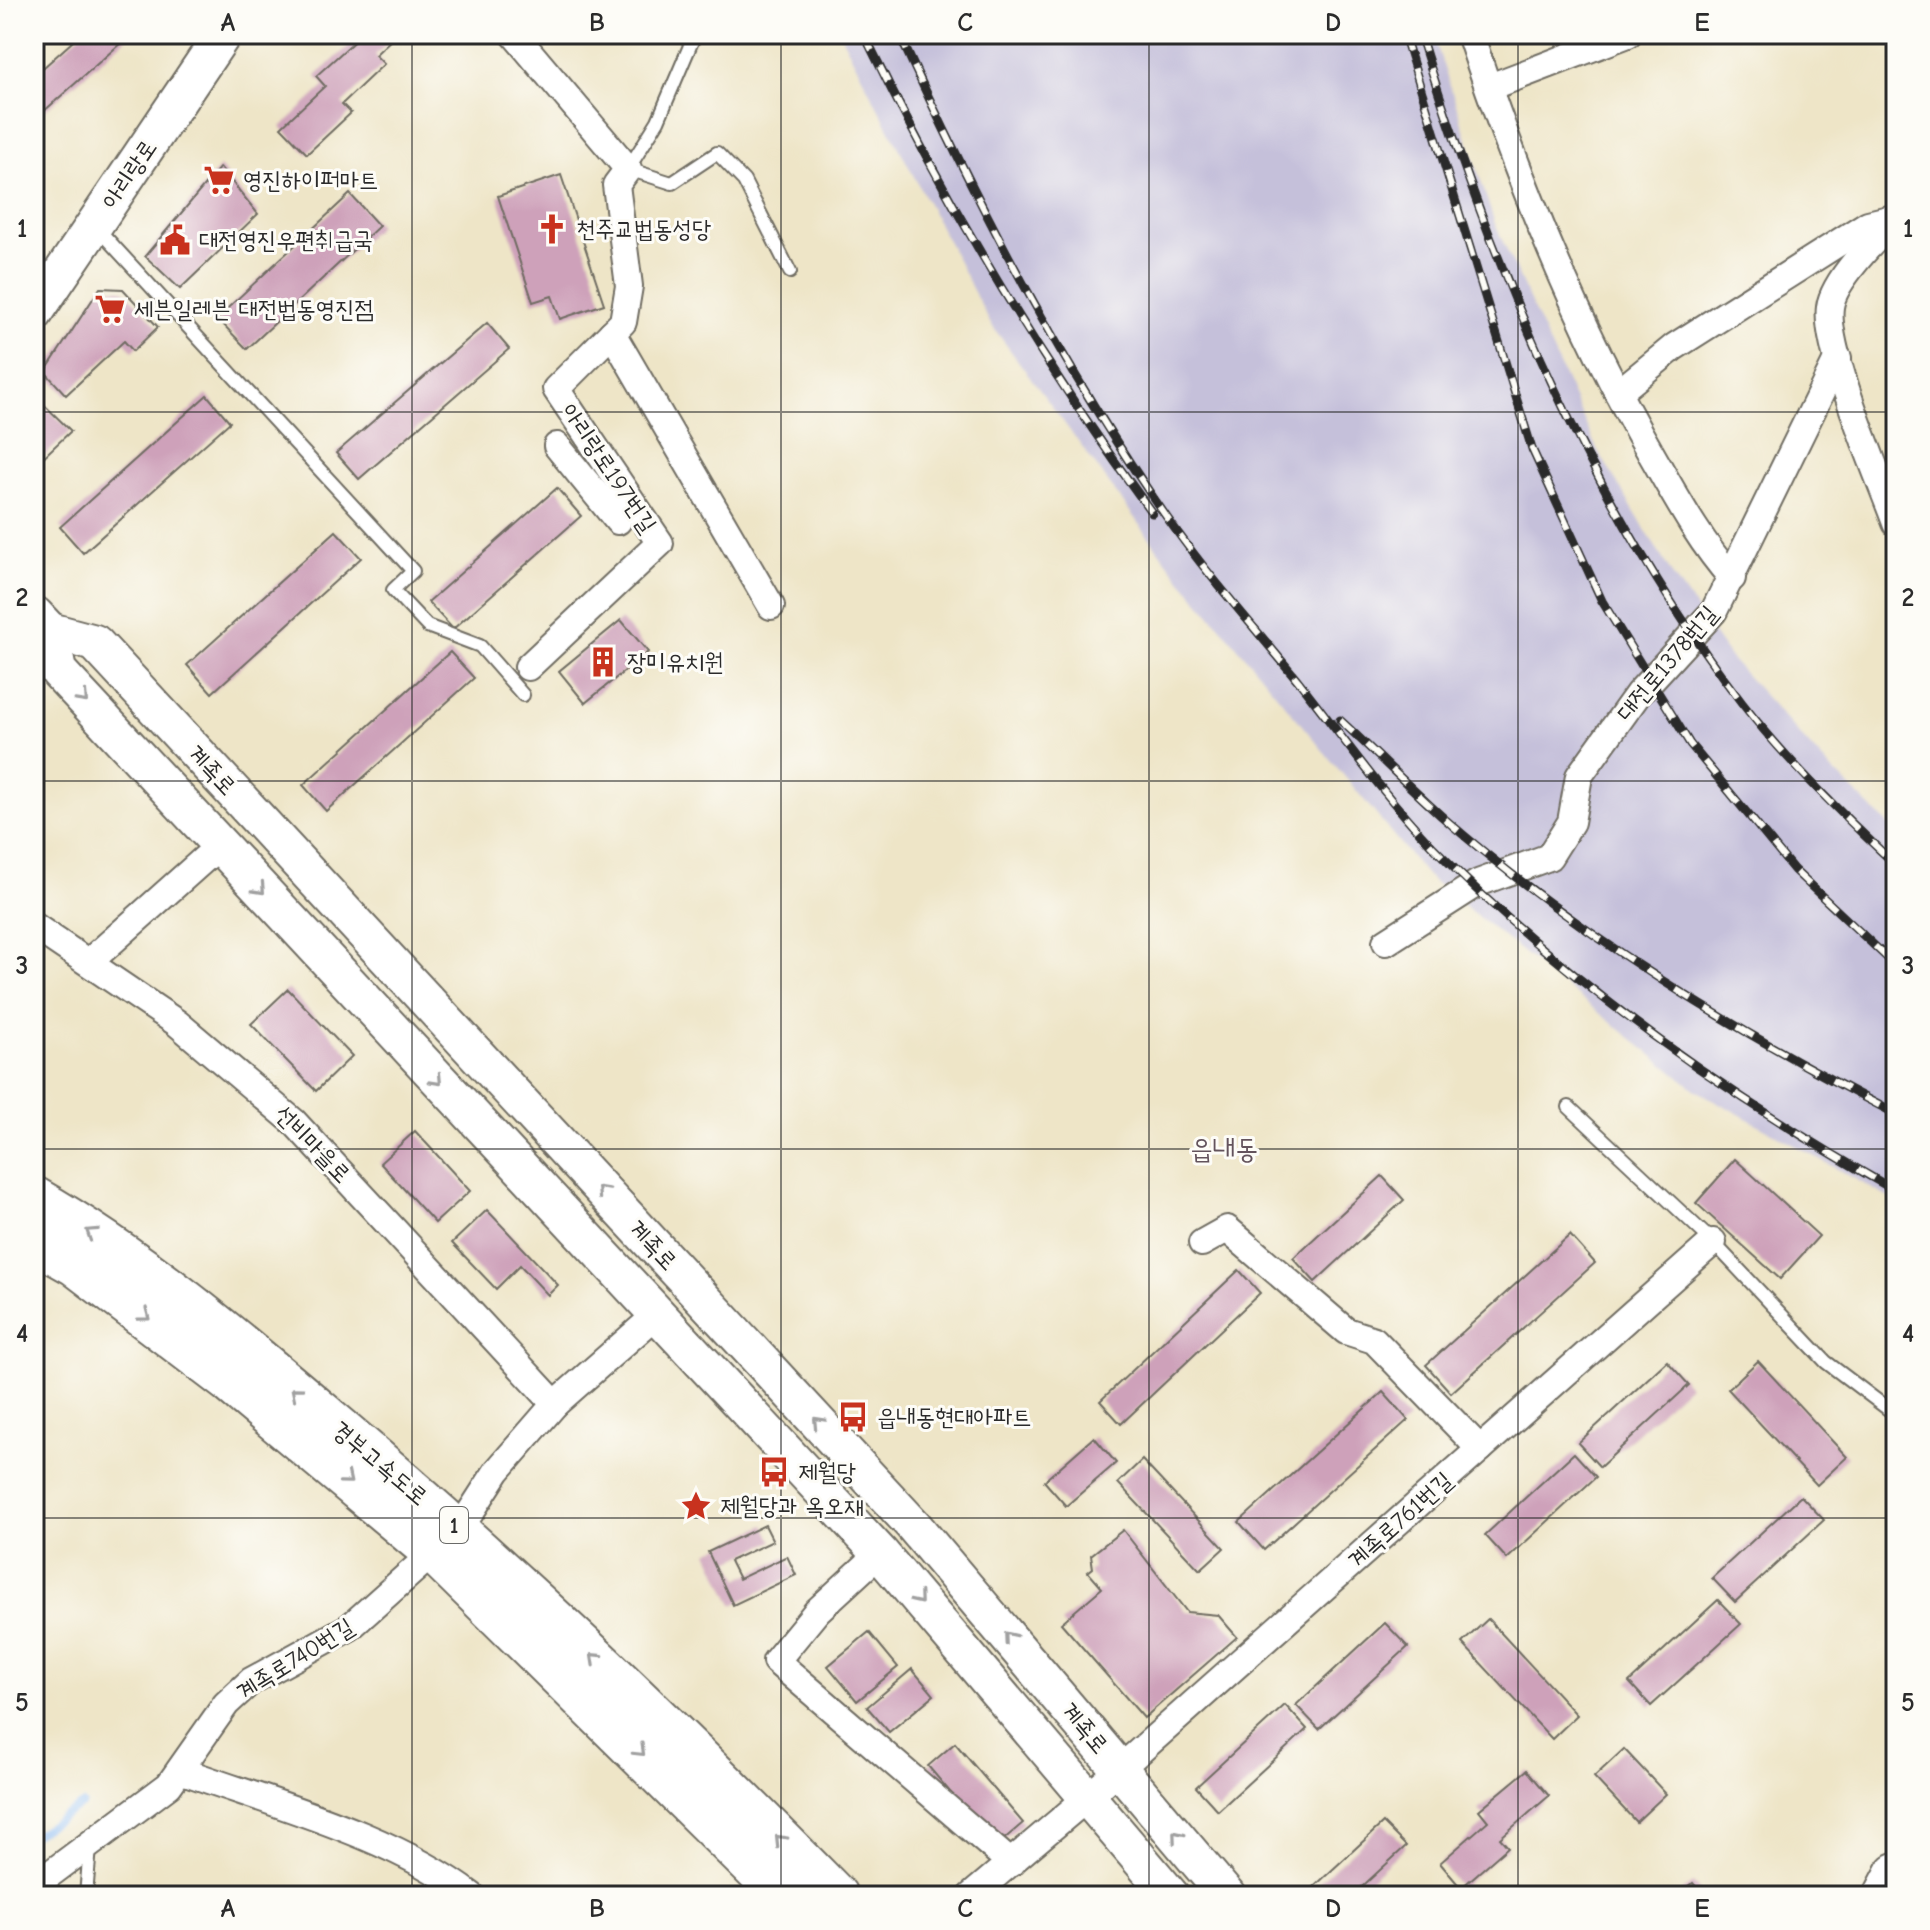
<svg xmlns="http://www.w3.org/2000/svg" width="1930" height="1930" font-family="'Comic Neue','Poor Story',sans-serif">
	<style>
		.industrial { fill: #c5c0da }
		.lines { fill: none; stroke-linecap: round; stroke-linejoin: round }
		.stream { stroke: #88b9f4; stroke-width: 7 }
		.building { fill: #cea1ba }
		.lane-casing { stroke: #6f6c62; stroke-width: 16 }
		.street-casing { stroke: #6f6c62; stroke-width: 30 }
		.secondary-casing { stroke: #6f6c62; stroke-width: 40 }
		.primary-casing { stroke: #6f6c62; stroke-width: 44 }
		.highway-casing { stroke: #6f6c62; stroke-width: 48 }
		.lane { stroke: #fff; stroke-width: 12 }
		.street { stroke: #fff; stroke-width: 26 }
		.secondary { stroke: #fff; stroke-width: 36 }
		.primary { stroke: #fff; stroke-width: 40 }
		.highway { stroke: #fff; stroke-width: 44 }
		.rail-casing { stroke: #2b2b2b; stroke-width: 9 }
		.rail { stroke: #fdfcf7; stroke-width: 6; stroke-dasharray: 18; stroke-linecap: butt }
		.oneway { stroke: #a0a0a0 }
		.grid { fill: none; stroke: #2b2b2b; stroke-width: 2; stroke-opacity: 0.55 }
		.labels { text-anchor: middle; stroke-width: 6; stroke-linejoin: round; paint-order: stroke }
		.shield { fill: #fdfcf7; stroke: #6a6a68; stroke-width: 2 }
		.shield-label { font-size: 22px; font-weight: bold; fill: #2b2b2b }
		.street-label { font-size: 24px; fill: #2b2b2b; stroke: #fdfcf7 }
		.poi-label { font-size: 24px; fill: #2b2b2b; stroke: #fdfcf7; text-anchor: start }
		.quarter-label { font-size: 28px; fill: #64545d; stroke: #fdfcf7 }
		.neatline { fill: none; stroke: #2b2b2b; stroke-width: 3 }
		.grid-label { font-size: 26px; text-anchor: middle; font-weight: bold; fill: #2b2b2b }
	</style>
	<rect width="100%" height="100%" fill="#fdfcf7"/>
	<filter id="ink" filterUnits="userSpaceOnUse"><feTurbulence type="fractalNoise" baseFrequency=".0125" numOctaves="2"/><feDisplacementMap in="SourceGraphic" scale="16" xChannelSelector="R" yChannelSelector="G"/><feConvolveMatrix kernelMatrix="1 2 1 2 8 2 1 2 1" color-interpolation-filters="sRGB"/></filter>
	<filter id="wash" filterUnits="userSpaceOnUse"><feTurbulence type="fractalNoise" baseFrequency=".006" numOctaves="4" result="noise"/><feDisplacementMap in="SourceGraphic" scale="32" xChannelSelector="R" yChannelSelector="G"/><feGaussianBlur stdDeviation="1.8" result="paint"/><feColorMatrix in="noise" values="0 0 0 0 0 0 0 0 0 0 0 0 0 0 0 0 0 1.4 0 .05"/><feComposite in="paint" operator="in"/></filter>
	<g filter="url(#wash)">
		<rect width="100%" height="100%" fill="#eee5c7"/>
		<path class="industrial" d="M 840,34 L 1433,34 L 1495,224 L 1597,449 L 1673,576 L 1730,658 L 1828,766 L 1896,832 L 1896,1202 L 1696,1090 L 1427,876 L 1171,567 L 990,323 Z"/>
		<g class="lines">
			<path class="stream" d="M 34,1835 L 83,1804"/>
		</g>
		<g id="blocks">
			<g class="building">
				<path d="M 81,34 L 131,34 L 34,120 L 34,76 Z"/>
				<path d="M 356,34 L 397,34 L 375,55 L 384,64 L 342,104 L 351,113 L 307,154 L 281,127 L 325,86 L 316,76 L 359,37 Z"/>
				<path d="M 220,167 L 258,214 L 180,289 L 145,256 Z"/>
				<path d="M 561,175 L 604,304 L 560,319 L 552,296 L 533,302 L 498,196 Z"/>
				<path d="M 350,194 L 379,226 L 247,349 L 217,318 Z"/>
				<path d="M 100,288 L 123,289 L 158,327 L 133,351 L 124,341 L 66,395 L 45,372 Z"/>
				<path d="M 487,323 L 509,349 L 359,479 L 336,453 Z"/>
				<path d="M 34,395 L 71,431 L 34,466 Z"/>
				<path d="M 207,395 L 230,422 L 83,553 L 60,527 Z"/>
				<path d="M 557,488 L 581,516 L 453,629 L 428,602 Z"/>
				<path d="M 336,531 L 361,558 L 212,693 L 187,665 Z"/>
				<path d="M 621,620 L 648,652 L 585,703 L 559,671 Z"/>
				<path d="M 450,652 L 474,678 L 326,811 L 303,785 Z"/>
				<path d="M 288,989 L 352,1056 L 316,1091 L 251,1024 Z"/>
				<path d="M 415,1131 L 470,1191 L 435,1223 L 380,1163 Z"/>
				<path d="M 1735,1159 L 1819,1236 L 1780,1279 L 1696,1203 Z"/>
				<path d="M 1382,1176 L 1404,1200 L 1315,1282 L 1293,1258 Z"/>
				<path d="M 487,1210 L 558,1285 L 548,1295 L 520,1265 L 496,1289 L 452,1243 Z"/>
				<path d="M 1570,1235 L 1595,1263 L 1451,1393 L 1426,1365 Z"/>
				<path d="M 1239,1270 L 1260,1293 L 1121,1424 L 1100,1401 Z"/>
				<path d="M 1667,1361 L 1689,1385 L 1600,1467 L 1578,1443 Z"/>
				<path d="M 1758,1361 L 1847,1457 L 1817,1485 L 1728,1389 Z"/>
				<path d="M 1383,1392 L 1408,1420 L 1264,1550 L 1239,1522 Z"/>
				<path d="M 1094,1437 L 1116,1463 L 1066,1506 L 1044,1481 Z"/>
				<path d="M 1574,1453 L 1596,1477 L 1507,1559 L 1485,1535 Z"/>
				<path d="M 1142,1460 L 1224,1548 L 1200,1570 L 1118,1483 Z"/>
				<path d="M 1801,1496 L 1824,1520 L 1735,1602 L 1712,1578 Z"/>
				<path d="M 765,1525 L 773,1541 L 730,1561 L 739,1579 L 787,1556 L 796,1575 L 733,1605 L 708,1552 Z"/>
				<path d="M 1123,1530 L 1187,1612 L 1218,1615 L 1237,1637 L 1144,1718 L 1061,1623 L 1102,1588 L 1088,1572 L 1093,1568 L 1091,1555 Z"/>
				<path d="M 1718,1600 L 1741,1624 L 1651,1706 L 1629,1682 Z"/>
				<path d="M 1488,1619 L 1577,1715 L 1552,1739 L 1462,1643 Z"/>
				<path d="M 1385,1623 L 1408,1647 L 1319,1729 L 1296,1705 Z"/>
				<path d="M 869,1632 L 898,1667 L 857,1701 L 828,1666 Z"/>
				<path d="M 912,1669 L 934,1695 L 889,1732 L 867,1707 Z"/>
				<path d="M 1285,1705 L 1307,1729 L 1218,1811 L 1196,1787 Z"/>
				<path d="M 955,1743 L 1023,1823 L 996,1846 L 928,1766 Z"/>
				<path d="M 1624,1749 L 1666,1794 L 1636,1822 L 1594,1777 Z"/>
				<path d="M 1527,1770 L 1549,1796 L 1500,1838 L 1508,1847 L 1461,1888 L 1440,1863 L 1488,1821 L 1479,1810 Z"/>
				<path d="M 1383,1823 L 1406,1846 L 1352,1896 L 1304,1896 Z"/>
				<path d="M 1693,1883 L 1704,1896 L 1677,1896 Z"/>
			</g>
		</g>
	</g>
	<g filter="url(#ink)">
		<use href="#blocks" fill-opacity="0" stroke="#6f6c62" stroke-width="2"/>
		<g class="lines">
			<g class="lane-casing">
				<g id="lane">
					<path d="M 695,34 L 658,121 L 628,169 L 672,183 L 717,153 L 744,181 L 790,272"/>
					<path d="M 97,228 L 413,571 L 393,590 L 427,626 L 480,646 L 523,695"/>
					<path d="M 1569,1107 L 1713,1242 L 1826,1362 L 1896,1415"/>
					<path d="M 86,1896 L 90,1847"/>
				</g>
			</g>
			<g class="street-casing">
				<g id="street">
					<path d="M 514,34 L 628,169 L 616,185 L 629,286 L 623,322 L 556,389 L 660,543 L 528,667"/>
					<path d="M 1470,34 C 1518,179 1576,324 1653,457 C 1677,499 1700,542 1732,578"/>
					<path d="M 1490,87 L 1628,34"/>
					<path d="M 1896,221 C 1876,236 1833,282 1830,307 C 1824,350 1879,476 1896,523"/>
					<path d="M 612,333 L 771,606"/>
					<path d="M 1618,393 L 1674,347 L 1868,224 L 1893,218"/>
					<path d="M 557,446 L 618,521"/>
					<path d="M 34,926 L 177,1023 L 294,1122 L 555,1404"/>
					<path d="M 1386,942 L 1478,883 L 1549,857 L 1571,822 L 1579,776 L 1638,694 L 1714,611 L 1838,358"/>
					<path d="M 89,962 L 220,845"/>
					<path d="M 1202,1243 L 1227,1229 L 1346,1331 L 1374,1340 L 1480,1449"/>
					<path d="M 468,1516 L 497,1471 L 555,1404 L 655,1316"/>
					<path d="M 880,1553 L 817,1611 L 776,1661 L 1011,1863"/>
					<path d="M 180,1770 C 274,1804 394,1836 472,1896"/>
					<path d="M 34,1886 L 169,1785 L 226,1704 L 251,1681 L 350,1627 L 425,1560"/>
					<path d="M 971,1896 L 1087,1798 L 1713,1242"/>
				</g>
			</g>
			<g class="secondary-casing">
				<g id="secondary">
					<path d="M 34,314 L 223,34"/>
					<path d="M 35,615 L 50,631 L 58,671 L 880,1553 L 1171,1896"/>
					<path d="M 50,631 L 95,643 L 913,1525 L 1227,1896"/>
				</g>
			</g>
			<g class="primary-casing">
				<path id="primary" d="M 1884,1896 L 1896,1873"/>
			</g>
			<g class="highway-casing">
				<g id="highway">
					<path d="M 34,1199 C 139,1259 232,1338 324,1416 C 504,1568 670,1728 835,1896"/>
					<path d="M 34,1240 L 75,1263 L 230,1381 L 438,1555 L 784,1896"/>
				</g>
			</g>
			<use href="#lane" class="lane"/>
			<use href="#street" class="street"/>
			<use href="#secondary" class="secondary"/>
			<use href="#primary" class="primary"/>
			<use href="#highway" class="highway"/>
			<g class="rail-casing">
				<g id="rail">
					<path d="M 864,34 C 945,202 1041,362 1152,513"/>
					<path d="M 899,34 C 976,201 1062,368 1168,519 C 1208,576 1256,629 1300,683 C 1343,738 1385,797 1433,847 C 1568,984 1729,1097 1896,1191"/>
					<path d="M 1404,34 L 1532,449 L 1602,601 L 1690,744 L 1794,870 L 1896,966"/>
					<path d="M 1420,34 C 1493,269 1591,506 1742,703 C 1787,761 1842,815 1896,865"/>
					<path d="M 1340,720 C 1376,753 1410,788 1446,820 C 1582,938 1737,1032 1896,1114"/>
				</g>
			</g>
			<use href="#rail" class="rail"/>
		</g>
		<defs><path id="oneway-chevron" d="M-2-3.5L2.5 0L-2 3.5" fill="none" stroke-width="1.6" stroke-linecap="round" stroke-linejoin="round" transform="scale(2)"/></defs>
		<g class="oneway">
			<use href="#oneway-chevron" transform="translate(83 698) rotate(47)"/>
			<use href="#oneway-chevron" transform="translate(260 889) rotate(47)"/>
			<use href="#oneway-chevron" transform="translate(437 1080) rotate(47)"/>
			<use href="#oneway-chevron" transform="translate(602 1191) rotate(-133)"/>
			<use href="#oneway-chevron" transform="translate(91 1233) rotate(-147)"/>
			<use href="#oneway-chevron" transform="translate(145 1316) rotate(37)"/>
			<use href="#oneway-chevron" transform="translate(296 1392) rotate(-140)"/>
			<use href="#oneway-chevron" transform="translate(818 1422) rotate(-133)"/>
			<use href="#oneway-chevron" transform="translate(347 1479) rotate(40)"/>
			<use href="#oneway-chevron" transform="translate(918 1599) rotate(50)"/>
			<use href="#oneway-chevron" transform="translate(1009 1637) rotate(-130)"/>
			<use href="#oneway-chevron" transform="translate(595 1658) rotate(-137)"/>
			<use href="#oneway-chevron" transform="translate(640 1751) rotate(44)"/>
			<use href="#oneway-chevron" transform="translate(1177 1836) rotate(-130)"/>
			<use href="#oneway-chevron" transform="translate(780 1840) rotate(-134)"/>
		</g>
	</g>
	<path class="grid" d="M 412,34 L 412,1896M 781,34 L 781,1896M 1149,34 L 1149,1896M 1518,34 L 1518,1896M 34,412 L 1896,412M 34,781 L 1896,781M 34,1149 L 1896,1149M 34,1518 L 1896,1518"/>
	<defs>
		<g id="supermarket-bare" transform="scale(2.4)"><path d="M-6-5.5h2.5l.6 2H6L4.5 2H-2.5L-4.4-4H-6ZM-1.5 3.2a1.3 1.3 0 1 0 .1 0ZM3 3.2a1.3 1.3 0 1 0 .1 0Z" fill="#c8321e" stroke="#fdfcf7" stroke-width="2.5" paint-order="stroke"/></g>
		<g id="church-bare" transform="scale(2.4)"><path d="M-1.2-6h2.4v3.5h3.3v2.4h-3.3V6h-2.4V-.1h-3.3v-2.4h3.3Z" fill="#c8321e" stroke="#fdfcf7" stroke-width="2.5" paint-order="stroke"/></g>
		<g id="civic-bare" transform="scale(2.4)"><path d="M-.6-6.5H3V-4.5H.6V-3L4-1V1h2V6H-6V1h2V-1L-.6-3ZM-1.2 2.5V6h2.4V2.5Z" fill="#c8321e" stroke="#fdfcf7" stroke-width="2.5" paint-order="stroke"/></g>
		<g id="building-bare" transform="scale(2.4)"><path d="M-4-6H4V6H1V3H-1V6H-4ZM-2.5-4.3h1.7v1.8h-1.7ZM.8-4.3h1.7v1.8H.8ZM-2.5-1h1.7V.8h-1.7ZM.8-1h1.7V.8H.8Z" fill="#c8321e" stroke="#fdfcf7" stroke-width="2.5" paint-order="stroke"/></g>
		<g id="bus-bare" transform="scale(2.4)"><path d="M-5-6H5V4H4V6H2V4H-2V6H-4V4H-5ZM-3.5-4V0h7V-4ZM-3.5 1.2v1.5H-2V1.2ZM2 1.2v1.5H3.5V1.2Z" fill="#c8321e" stroke="#fdfcf7" stroke-width="2.5" paint-order="stroke"/></g>
		<g id="sight-bare" transform="scale(2.4)"><path d="M0-6L1.8-2.2L6-1.7L2.9 1.2L3.7 5.4L0 3.3L-3.7 5.4L-2.9 1.2L-6-1.7L-1.8-2.2Z" fill="#c8321e" stroke="#fdfcf7" stroke-width="2.5" paint-order="stroke"/></g>
	</defs>
	<g fill-rule="evenodd">
		<use href="#supermarket-bare" x="219" y="180"/>
		<use href="#church-bare" x="552" y="229"/>
		<use href="#civic-bare" x="175" y="240"/>
		<use href="#supermarket-bare" x="110" y="309"/>
		<use href="#building-bare" x="603" y="662"/>
		<use href="#bus-bare" x="853" y="1417"/>
		<use href="#bus-bare" x="774" y="1472"/>
		<use href="#sight-bare" x="696" y="1506"/>
	</g>
	<g class="labels">
		<rect class="shield" x="440" y="1507" width="28" height="36" rx="6"/>
		<g class="shield-label">
			<text x="454" y="1533">1</text>
		</g>
		<g class="street-label">
			<text transform="translate(129 174) rotate(-56)" y="8">아리랑로</text>
			<text transform="translate(609 468) rotate(56)" y="8">아리랑로197번길</text>
			<text transform="translate(1667 663) rotate(-50)" y="8">대전로1378번길</text>
			<text transform="translate(212 770) rotate(47)" y="8">계족로</text>
			<text transform="translate(313 1144) rotate(46)" y="8">선비마을로</text>
			<text transform="translate(653 1245) rotate(47)" y="8">계족로</text>
			<text transform="translate(380 1463) rotate(40)" y="8">경부고속도로</text>
			<text transform="translate(1400 1520) rotate(-42)" y="8">계족로761번길</text>
			<text transform="translate(295 1659) rotate(-32)" y="8">계족로740번길</text>
			<text transform="translate(1085 1728) rotate(50)" y="8">계족로</text>
		</g>
		<g class="poi-label">
			<text x="243" y="188">영진하이퍼마트</text>
			<text x="576" y="237">천주교법동성당</text>
			<text x="199" y="248">대전영진우편취급국</text>
			<text x="134" y="317">세븐일레븐 대전법동영진점</text>
			<text x="627" y="670">장미유치원</text>
			<text x="877" y="1425">읍내동현대아파트</text>
			<text x="798" y="1480">제월당</text>
			<text x="720" y="1514">제월당과 옥오재</text>
		</g>
		<g class="quarter-label">
			<text x="1224" y="1158">읍내동</text>
		</g>
	</g>
	<rect width="1930" height="1930" fill="none" stroke="#fdfcf7" stroke-width="88"/>
	<rect x="44" y="44" width="1842" height="1842" class="neatline"/>
	<g class="grid-label">
		<text x="228" y="31">A</text>
		<text x="597" y="31">B</text>
		<text x="965" y="31">C</text>
		<text x="1333" y="31">D</text>
		<text x="1702" y="31">E</text>
		<text x="22" y="237">1</text>
		<text x="1908" y="237">1</text>
		<text x="22" y="606">2</text>
		<text x="1908" y="606">2</text>
		<text x="22" y="974">3</text>
		<text x="1908" y="974">3</text>
		<text x="22" y="1342">4</text>
		<text x="1908" y="1342">4</text>
		<text x="22" y="1711">5</text>
		<text x="1908" y="1711">5</text>
		<text x="228" y="1917">A</text>
		<text x="597" y="1917">B</text>
		<text x="965" y="1917">C</text>
		<text x="1333" y="1917">D</text>
		<text x="1702" y="1917">E</text>
	</g>
</svg>
